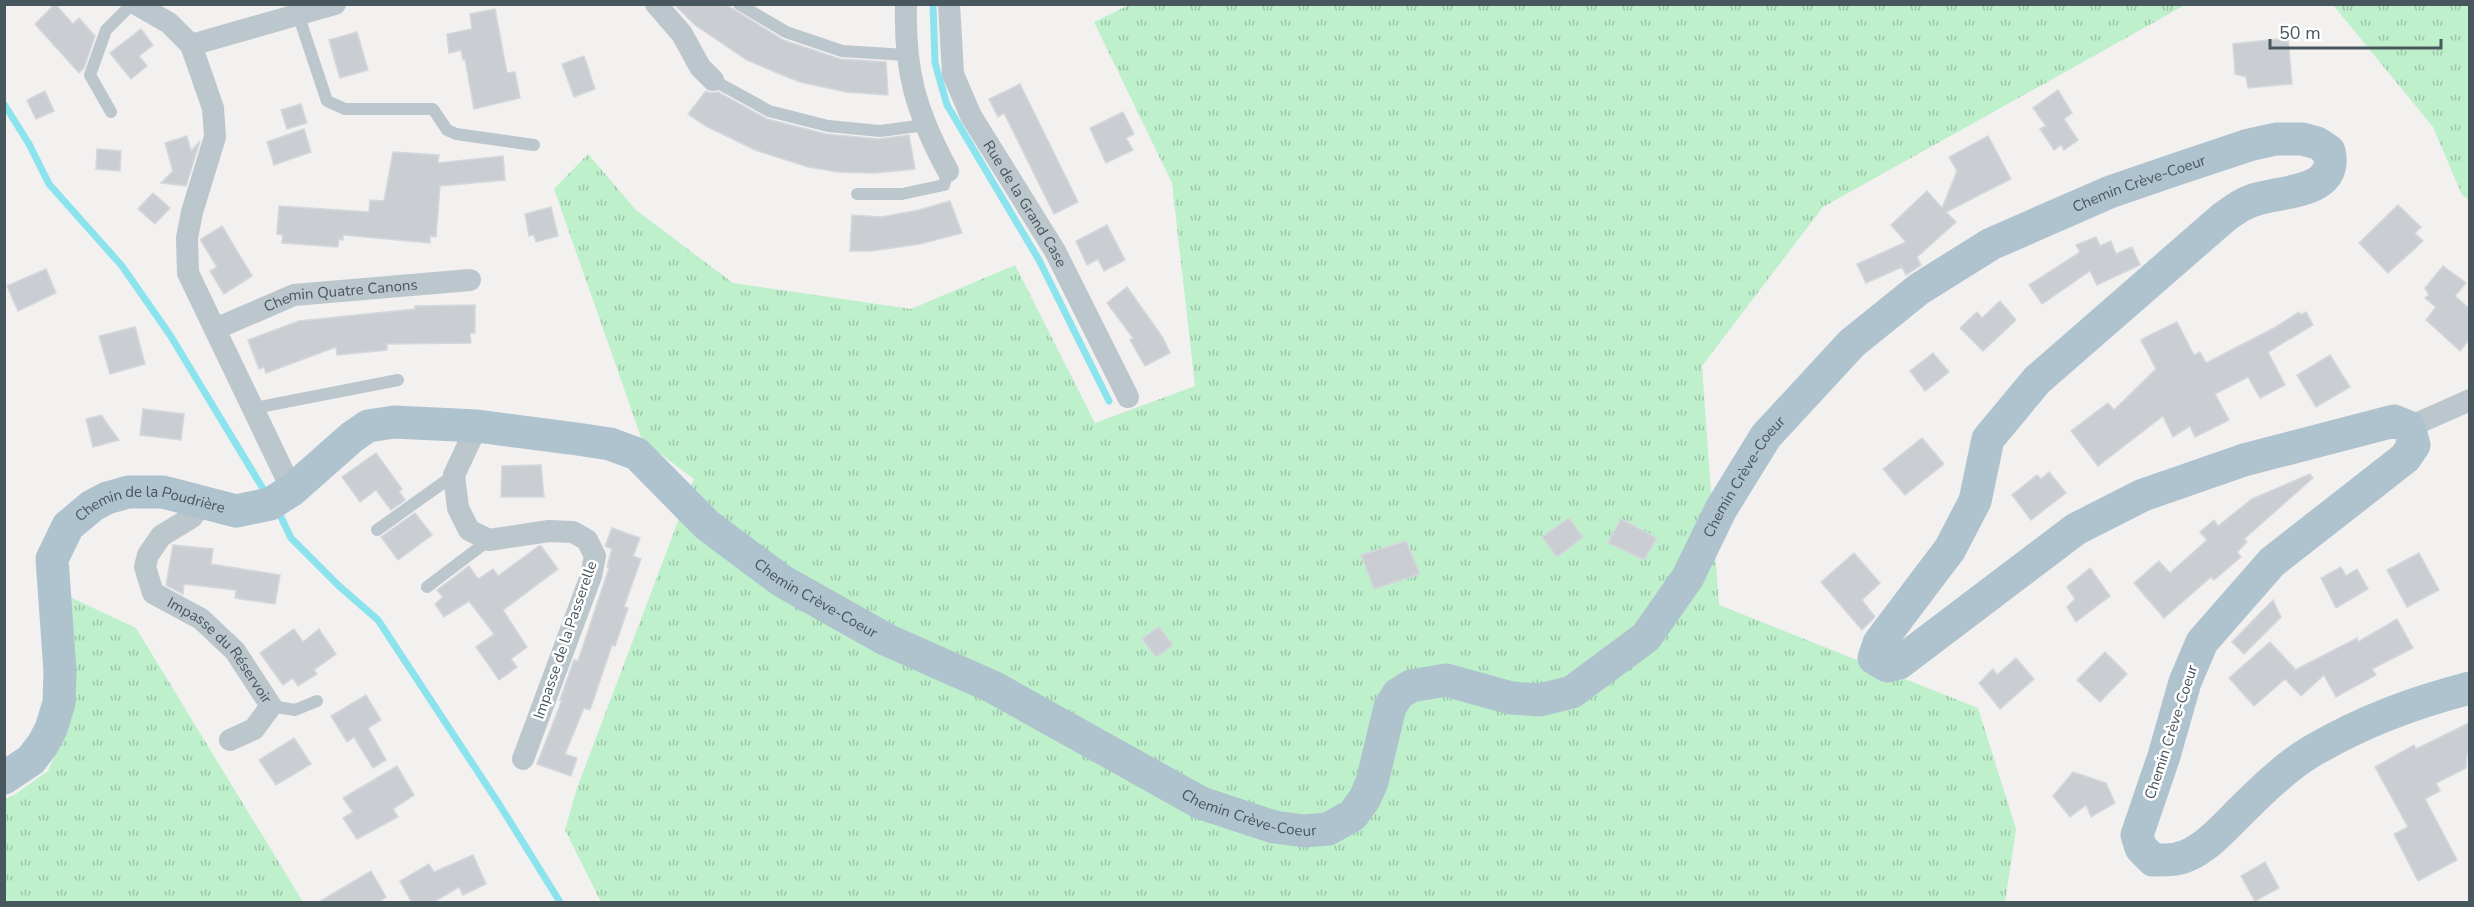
<svg xmlns="http://www.w3.org/2000/svg" width="2474" height="907" font-family="'Nunito Sans',sans-serif">
	<style>
		.grass { fill: url(#grass-tufts) }
		.lines { fill: none; stroke-linecap: round; stroke-linejoin: round }
		.stream { stroke: #8be3ee; stroke-width: 7 }
		.building { fill: #caced3; stroke: #d4d7dc; stroke-width: 1.5 }
		.service { stroke: #bcc6cd; stroke-width: 12 }
		.minor { stroke: #bcc6cd; stroke-width: 22 }
		.primary { stroke: #afc3cf; stroke-width: 33 }
		.labels { text-anchor: middle; stroke-width: 5; stroke-linejoin: round; paint-order: stroke }
		.street-label { font-size: 15px; fill: #48565e; stroke: #fff }
	</style>
	<defs>
		<pattern id="grass-tufts" width="24" height="20" patternUnits="userSpaceOnUse" patternTransform="scale(1.5)"><rect width="24" height="20" fill="#bef0cc"/><path d="M3 7l-1-3M5 7V3M7 7l1-3M15 17l-1-3M17 17v-4M19 17l1-3" fill="none" stroke="#9cc5a9"/></pattern>
	</defs>
	<rect width="100%" height="100%" fill="#f3f0f0"/>
	<g class="grass">
		<path d="M 1129,5 L 2185,5 L 1823,207 L 1702,366 L 1719,605 L 1978,708 L 2016,829 L 2005,902 L 601,902 L 565,830 L 576,791 L 694,479 L 642,440 L 554,189 L 588,154 L 636,210 L 733,283 L 911,309 L 1015,265 L 1095,423 L 1195,386 L 1172,183 L 1094,22 Z"/>
		<path d="M 2333,5 L 2469,5 L 2469,200 L 2462,195 L 2433,127 Z"/>
		<path d="M 53,589 L 136,628 L 303,902 L 5,902 L 4,799 L 14,795 L 48,771 L 73,712 Z"/>
	</g>
	<g class="lines">
		<g class="stream">
			<path d="M 933,4 L 935,63 L 947,105 L 1039,260 L 1109,401"/>
			<path d="M 4,104 L 29,144 L 49,184 L 122,266 L 170,335 L 265,492"/>
			<path d="M 280,515 L 291,538 L 339,586 L 378,620 L 499,804 L 560,902"/>
		</g>
	</g>
	<g class="building">
		<path d="M 55,4 L 73,24 L 79,18 L 95,36 L 84,68 L 79,73 L 35,24 Z"/>
		<path d="M 674,4 L 725,4 L 783,40 L 840,59 L 886,62 L 888,95 L 846,92 L 800,82 L 775,72 L 747,60 L 695,25 Z"/>
		<path d="M 495,9 L 507,73 L 515,72 L 520,98 L 474,109 L 465,59 L 463,60 L 461,50 L 449,53 L 447,34 L 472,29 L 470,14 Z"/>
		<path d="M 141,29 L 153,45 L 139,56 L 147,66 L 131,79 L 110,53 Z"/>
		<path d="M 357,32 L 368,70 L 340,78 L 329,40 Z"/>
		<path d="M 2288,38 L 2292,84 L 2248,88 L 2246,77 L 2235,74 L 2233,44 Z"/>
		<path d="M 584,56 L 595,89 L 574,97 L 562,64 Z"/>
		<path d="M 1020,84 L 1078,202 L 1054,214 L 1004,113 L 998,117 L 989,99 Z"/>
		<path d="M 2058,90 L 2072,113 L 2064,119 L 2078,140 L 2064,150 L 2061,145 L 2054,150 L 2040,129 L 2046,126 L 2033,108 Z"/>
		<path d="M 45,91 L 54,111 L 36,119 L 27,100 Z"/>
		<path d="M 706,91 L 710,93 L 718,92 L 767,119 L 826,134 L 879,139 L 909,135 L 915,169 L 874,173 L 838,172 L 808,167 L 755,150 L 706,126 L 688,114 Z"/>
		<path d="M 301,104 L 307,123 L 287,129 L 281,110 Z"/>
		<path d="M 1123,112 L 1134,134 L 1126,138 L 1133,150 L 1106,163 L 1090,128 Z"/>
		<path d="M 304,129 L 311,152 L 274,165 L 267,142 Z"/>
		<path d="M 187,136 L 191,151 L 200,141 L 186,186 L 161,183 L 173,171 L 165,143 Z"/>
		<path d="M 1988,136 L 2011,179 L 1946,212 L 1956,222 L 1917,257 L 1921,265 L 1906,275 L 1902,267 L 1866,283 L 1857,264 L 1906,242 L 1891,225 L 1927,191 L 1942,208 L 1957,171 L 1949,157 Z"/>
		<path d="M 97,149 L 121,151 L 120,171 L 96,169 Z"/>
		<path d="M 393,152 L 439,155 L 438,163 L 503,156 L 505,180 L 440,186 L 436,237 L 430,236 L 430,243 L 343,235 L 343,240 L 339,239 L 338,247 L 282,243 L 283,235 L 277,234 L 279,206 L 369,212 L 370,200 L 384,201 Z"/>
		<path d="M 153,193 L 170,208 L 155,224 L 138,209 Z"/>
		<path d="M 950,201 L 962,233 L 920,244 L 871,251 L 850,251 L 852,215 L 881,217 L 919,210 Z"/>
		<path d="M 2398,205 L 2421,227 L 2415,233 L 2423,241 L 2388,273 L 2359,243 Z"/>
		<path d="M 551,207 L 558,236 L 536,242 L 534,235 L 529,236 L 525,214 Z"/>
		<path d="M 1107,225 L 1125,260 L 1104,271 L 1098,259 L 1087,265 L 1076,241 Z"/>
		<path d="M 222,226 L 252,276 L 224,294 L 210,271 L 217,267 L 201,241 L 201,239 Z"/>
		<path d="M 2096,237 L 2100,246 L 2111,241 L 2116,254 L 2132,247 L 2140,265 L 2097,285 L 2090,271 L 2042,304 L 2029,285 L 2080,252 L 2076,245 Z"/>
		<path d="M 2443,266 L 2466,283 L 2455,296 L 2469,308 L 2469,340 L 2460,351 L 2426,320 L 2436,307 L 2425,298 L 2429,295 L 2425,288 Z"/>
		<path d="M 46,269 L 56,293 L 18,311 L 7,286 Z"/>
		<path d="M 1127,287 L 1163,338 L 1170,353 L 1145,366 L 1130,340 L 1133,338 L 1107,303 Z"/>
		<path d="M 2000,301 L 2016,320 L 1983,351 L 1960,328 L 1977,312 L 1982,318 Z"/>
		<path d="M 475,305 L 475,333 L 470,333 L 471,343 L 387,344 L 387,350 L 337,355 L 336,347 L 266,373 L 264,367 L 259,369 L 248,340 L 299,321 L 415,309 L 415,306 Z"/>
		<path d="M 2299,312 L 2301,315 L 2306,312 L 2313,325 L 2268,352 L 2285,385 L 2260,398 L 2248,377 L 2215,394 L 2229,420 L 2195,437 L 2190,426 L 2173,437 L 2163,416 L 2098,466 L 2071,431 L 2108,403 L 2114,410 L 2156,369 L 2141,340 L 2150,335 L 2177,322 L 2194,355 L 2200,352 L 2206,363 L 2274,328 Z"/>
		<path d="M 135,327 L 145,364 L 110,374 L 99,336 Z"/>
		<path d="M 1933,353 L 1949,372 L 1925,391 L 1910,371 Z"/>
		<path d="M 2330,355 L 2350,387 L 2316,407 L 2297,375 Z"/>
		<path d="M 143,409 L 184,414 L 181,440 L 140,435 Z"/>
		<path d="M 101,415 L 119,440 L 93,447 L 86,419 Z"/>
		<path d="M 1922,438 L 1944,464 L 1905,495 L 1883,469 Z"/>
		<path d="M 376,453 L 402,489 L 399,491 L 405,500 L 391,510 L 376,490 L 360,502 L 342,477 Z"/>
		<path d="M 541,465 L 544,497 L 501,497 L 502,466 Z"/>
		<path d="M 2049,472 L 2066,493 L 2031,520 L 2012,495 L 2037,475 L 2041,479 Z"/>
		<path d="M 2310,474 L 2313,478 L 2244,539 L 2247,542 L 2237,552 L 2241,557 L 2214,580 L 2211,577 L 2164,618 L 2134,583 L 2159,561 L 2170,573 L 2207,540 L 2200,532 L 2214,520 L 2218,526 L 2252,499 Z"/>
		<path d="M 415,513 L 432,535 L 398,560 L 381,537 Z"/>
		<path d="M 1569,518 L 1583,537 L 1557,557 L 1542,537 Z"/>
		<path d="M 1621,519 L 1657,538 L 1644,560 L 1608,543 Z"/>
		<path d="M 612,528 L 640,538 L 633,556 L 641,559 L 624,607 L 628,608 L 615,646 L 612,645 L 590,710 L 584,708 L 565,754 L 577,758 L 571,776 L 537,764 L 562,700 L 560,700 L 574,660 L 578,661 L 609,568 L 607,567 L 612,549 L 605,546 Z"/>
		<path d="M 1406,541 L 1420,574 L 1374,589 L 1361,555 Z"/>
		<path d="M 173,545 L 213,549 L 211,564 L 280,575 L 275,604 L 235,598 L 236,590 L 184,584 L 183,594 L 166,585 Z"/>
		<path d="M 539,546 L 541,546 L 558,569 L 503,610 L 527,647 L 511,659 L 517,667 L 499,680 L 476,647 L 494,634 L 469,601 L 444,617 L 435,604 L 443,597 L 437,590 L 469,566 L 478,579 L 493,569 L 498,576 Z"/>
		<path d="M 1854,553 L 1880,583 L 1862,600 L 1875,617 L 1862,630 L 1821,582 Z"/>
		<path d="M 2419,553 L 2439,590 L 2407,607 L 2387,570 Z"/>
		<path d="M 2341,567 L 2346,576 L 2357,569 L 2368,589 L 2336,608 L 2321,578 Z"/>
		<path d="M 2090,568 L 2110,596 L 2076,622 L 2067,607 L 2075,599 L 2067,587 Z"/>
		<path d="M 2273,600 L 2281,617 L 2244,654 L 2232,642 Z"/>
		<path d="M 2397,619 L 2413,648 L 2372,669 L 2376,675 L 2336,697 L 2324,675 L 2301,696 L 2285,679 L 2254,706 L 2229,678 L 2270,642 L 2295,669 L 2293,671 L 2357,638 L 2358,642 Z"/>
		<path d="M 1159,627 L 1173,645 L 1156,657 L 1142,639 Z"/>
		<path d="M 294,629 L 303,642 L 319,629 L 336,654 L 314,670 L 317,674 L 298,686 L 293,678 L 283,685 L 260,653 Z"/>
		<path d="M 2105,652 L 2127,674 L 2100,702 L 2077,680 Z"/>
		<path d="M 2016,658 L 2034,679 L 2000,709 L 1979,683 L 1993,669 L 1997,675 Z"/>
		<path d="M 366,695 L 381,720 L 368,728 L 386,760 L 373,768 L 354,737 L 347,742 L 331,716 Z"/>
		<path d="M 2469,723 L 2469,754 L 2467,754 L 2466,768 L 2436,783 L 2440,791 L 2425,799 L 2457,860 L 2418,881 L 2394,834 L 2408,827 L 2375,767 L 2414,745 L 2416,749 Z"/>
		<path d="M 294,738 L 311,764 L 276,785 L 259,760 Z"/>
		<path d="M 397,766 L 414,795 L 393,809 L 398,817 L 357,839 L 343,818 L 353,812 L 343,798 Z"/>
		<path d="M 2073,772 L 2106,783 L 2115,803 L 2091,817 L 2086,805 L 2070,817 L 2053,796 Z"/>
		<path d="M 473,855 L 486,884 L 463,895 L 459,887 L 432,903 L 412,903 L 400,881 L 429,864 L 434,872 Z"/>
		<path d="M 2265,862 L 2279,888 L 2255,901 L 2241,876 Z"/>
		<path d="M 371,871 L 386,897 L 377,903 L 317,903 Z"/>
	</g>
	<g class="lines">
		<g class="service">
			<path d="M 739,4 L 786,32 L 842,51 L 906,55"/>
			<path d="M 299,17 L 327,101 L 345,109 L 433,109 L 447,130 L 456,134 L 534,145"/>
			<path d="M 713,80 L 769,111 L 828,126 L 880,131 L 925,125"/>
			<path d="M 111,112 L 90,75 L 106,30 L 132,4"/>
			<path d="M 857,194 L 902,194 L 944,185 L 948,171"/>
			<path d="M 254,408 L 398,380"/>
			<path d="M 377,530 L 454,475"/>
			<path d="M 427,587 L 489,540"/>
			<path d="M 271,706 L 295,710 L 317,701"/>
		</g>
		<g class="minor">
			<path d="M 136,4 L 169,23 L 191,45 L 213,108 L 215,137 L 192,212 L 187,238 L 188,273 L 292,490"/>
			<path d="M 656,4 L 682,34 L 700,67 L 713,80"/>
			<path d="M 906,4 C 904,71 916,112 948,171"/>
			<path id="s1" d="M 949,4 L 953,74 L 971,116 L 1055,251 L 1128,397"/>
			<path d="M 191,45 L 335,4"/>
			<path id="s2" d="M 215,329 L 294,295 L 470,280"/>
			<path d="M 477,426 L 454,475 L 458,508 L 469,530 L 489,540 L 549,531 L 573,532 L 587,540 L 595,556 L 591,576 L 523,759"/>
			<path d="M 2409,427 L 2470,400"/>
			<path id="s3" d="M 202,503 L 192,517 L 161,536 L 148,555 L 145,567 L 153,593 L 201,619 L 235,651 L 271,706 L 254,729 L 230,740"/>
		</g>
		<path class="primary" id="s4" d="M 4,778 L 31,760 L 43,744 L 51,729 L 59,703 L 60,671 L 52,559 L 68,526 L 92,506 L 107,498 L 128,492 L 163,492 L 236,511 L 270,504 L 292,490 L 352,437 L 368,426 L 394,422 L 477,426 L 577,439 L 610,444 L 637,454 L 707,525 L 782,581 L 887,640 L 993,687 L 1201,803 L 1274,827 L 1305,831 L 1328,829 L 1353,815 L 1365,798 L 1372,782 L 1390,707 L 1398,694 L 1411,686 L 1446,680 L 1511,698 L 1540,700 L 1572,692 L 1646,637 L 1688,577 L 1721,509 L 1766,436 L 1852,343 L 1919,289 L 1991,244 L 2110,192 L 2177,169 L 2249,145 L 2276,139 L 2302,139 L 2317,143 L 2329,151 C 2339,192 2286,191 2261,198 C 2246,201 2235,209 2223,218 L 2037,380 L 1988,439 L 1975,501 L 1950,549 L 1879,643 L 1874,658 L 1887,666 L 1899,663 L 2076,529 L 2143,495 L 2244,460 L 2394,421 L 2409,427 L 2414,445 L 2405,458 L 2272,562 L 2202,642 L 2185,682 L 2164,756 L 2137,835 L 2141,848 L 2153,860 C 2160,860 2169,860 2176,859 C 2203,854 2226,825 2245,807 C 2265,787 2288,765 2312,751 C 2364,721 2412,703 2470,688"/>
	</g>
	<g class="labels">
		<g class="street-label">
			<text dy="5" stroke="none"><textPath href="#s4" startOffset="2814">Chemin Crève-Coeur</textPath></text>
			<text dy="5" stroke="none"><textPath href="#s1" startOffset="219">Rue de la Grand Case</textPath></text>
			<text dy="5" stroke="none"><textPath href="#s2" startOffset="132">Chemin Quatre Canons</textPath></text>
			<text dy="5" stroke="none"><textPath href="#s4" startOffset="2310">Chemin Crève-Coeur</textPath></text>
			<text dy="5" stroke="none"><textPath href="#s4" startOffset="368">Chemin de la Poudrière</textPath></text>
			<text dy="5" stroke="none"><textPath href="#s4" startOffset="1122">Chemin Crève-Coeur</textPath></text>
			<text transform="translate(565 640) rotate(-71)" y="5">Impasse de la Passerelle</text>
			<text dy="5" stroke="none"><textPath href="#s3" startOffset="206">Impasse du Réservoir</textPath></text>
			<text transform="translate(2171 732) rotate(-72)" y="5">Chemin Crève-Coeur</text>
			<text dy="5" stroke="none"><textPath href="#s4" startOffset="1608">Chemin Crève-Coeur</textPath></text>
		</g>
	</g>
	<rect width="2474" height="907" fill="none" stroke="#48565e" stroke-width="12"/>
	<path d="M2270 39v9h171v-9" fill="none" stroke="#48565e" stroke-width="3"/>
	<text x="2279" y="39" font-size="18" fill="#48565e" stroke="#ffffff" stroke-width="4.5" paint-order="stroke">50 m</text>
</svg>
